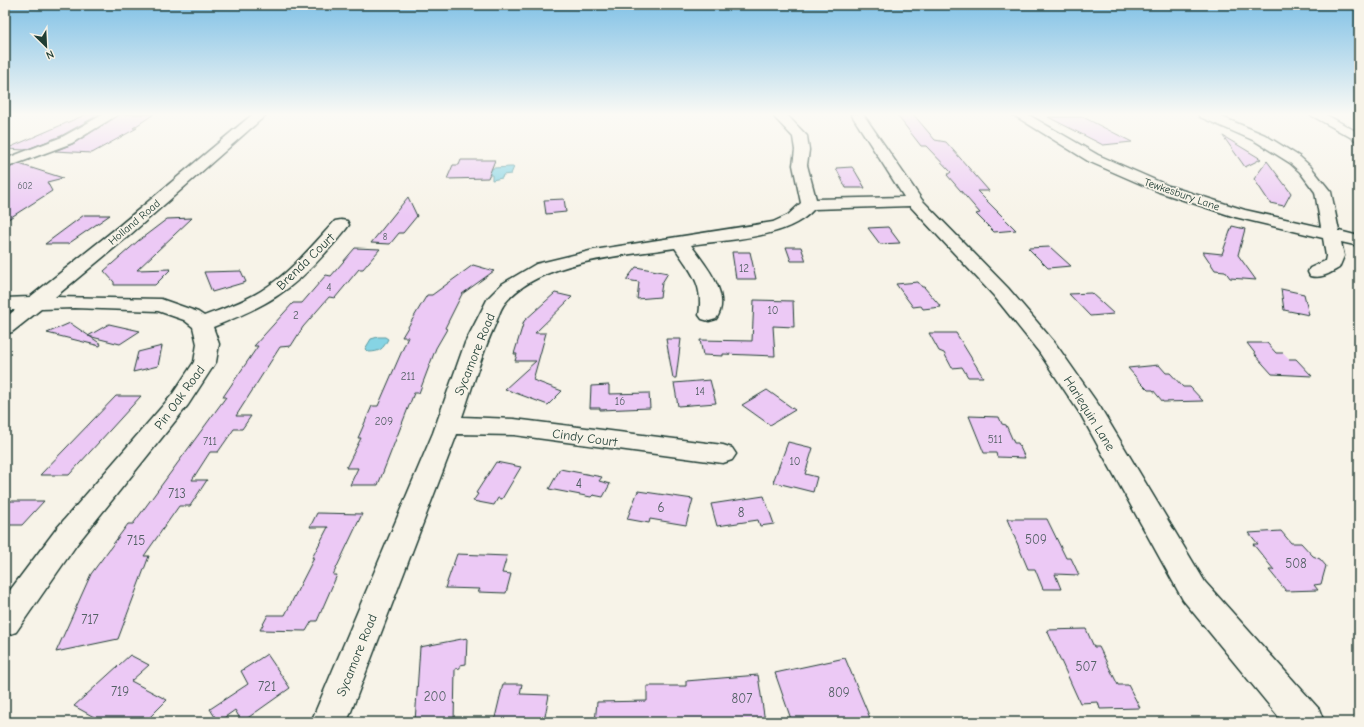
<svg xmlns="http://www.w3.org/2000/svg" width="1364" height="727" font-family="'Comic Neue',sans-serif">
	<style>
		.water { fill: #86d4e4; stroke: #5d989e }
		.building { fill: #ecc9f5; stroke: #1f3d34 }
		.lines { fill: none; stroke-linecap: round; stroke-linejoin: round }
		.minor-casing { stroke: #1f3d34; stroke-width: 3 }
		.minor { fill: #f7f3e8; fill-rule: evenodd }
		.labels { text-anchor: middle; stroke-width: 3.5; stroke-linejoin: round; paint-order: stroke }
		.far-number-label { font-size: 9px; fill: #526064 }
		.far-street-label { font-size: 11px; fill: #1f3d34; stroke: #f7f3e8 }
		.number-label { font-size: 11px; fill: #526064 }
		.street-label { font-size: 13px; fill: #1f3d34; stroke: #f7f3e8 }
		.near-number-label { font-size: 13px; fill: #526064 }
	</style>
	<rect width="100%" height="100%" fill="#f7f3e8"/>
	<filter id="ink" filterUnits="userSpaceOnUse"><feTurbulence type="fractalNoise" baseFrequency=".025" numOctaves="2"/><feDisplacementMap in="SourceGraphic" scale="8" xChannelSelector="R" yChannelSelector="G"/><feConvolveMatrix kernelMatrix="1 2 1 2 8 2 1 2 1" color-interpolation-filters="sRGB"/></filter>
	<g filter="url(#ink)">
		<g class="water">
			<path d="M 510,167 L 514,167 L 511,174 L 503,175 L 502,178 L 492,180 L 492,175 L 471,176 L 478,169 Z"/>
			<path d="M 378,337 L 385,337 L 388,339 C 383,349 380,352 368,352 L 365,349 L 371,339 Z"/>
		</g>
		<g class="building">
			<path d="M 87,114 L 100,114 L 61,136 L 25,150 L 6,149 Z"/>
			<path d="M 120,114 L 154,114 L 133,128 L 137,128 L 92,153 L 55,151 L 73,144 Z"/>
			<path d="M 896,114 L 913,114 L 935,140 L 946,142 L 989,191 L 977,191 L 1016,230 L 994,232 L 976,214 L 980,213 L 947,175 L 951,172 L 926,146 L 921,146 Z"/>
			<path d="M 1048,117 L 1083,117 L 1132,142 L 1103,145 Z"/>
			<path d="M 1223,136 L 1261,159 L 1245,167 Z"/>
			<path d="M 461,160 L 495,160 L 488,178 L 447,179 L 453,165 L 459,165 Z"/>
			<path d="M 1267,161 L 1291,193 L 1284,206 L 1270,203 L 1254,179 Z"/>
			<path d="M 19,164 L 63,178 L 47,182 L 52,191 L 5,221 L 5,169 Z"/>
			<path d="M 852,167 L 855,171 L 865,188 L 846,188 L 836,168 Z"/>
			<path d="M 408,197 L 417,216 L 403,233 L 399,233 L 390,244 L 371,243 Z"/>
			<path d="M 564,199 L 566,212 L 546,214 L 544,200 Z"/>
			<path d="M 84,215 L 110,215 L 68,244 L 45,244 Z"/>
			<path d="M 192,218 L 137,270 L 171,269 L 155,285 L 114,285 L 114,282 L 104,271 L 138,241 L 167,219 Z"/>
			<path d="M 1232,226 L 1245,229 L 1238,255 L 1256,280 L 1230,278 L 1225,271 L 1215,270 L 1203,252 L 1222,254 Z"/>
			<path d="M 888,227 L 900,243 L 880,244 L 868,228 Z"/>
			<path d="M 786,247 L 801,247 L 806,261 L 791,261 Z"/>
			<path d="M 1050,247 L 1071,266 L 1048,268 L 1028,248 Z"/>
			<path d="M 355,248 L 380,249 L 363,269 L 359,269 L 335,298 L 329,297 L 303,327 L 291,346 L 280,347 L 236,416 L 251,416 L 242,429 L 234,429 L 218,452 L 210,452 L 192,480 L 207,480 L 190,506 L 179,506 L 144,556 L 149,556 L 118,639 L 56,652 L 91,574 L 128,524 L 133,524 L 226,397 L 223,397 L 258,346 L 254,346 L 293,303 L 302,303 L 326,275 L 331,276 Z"/>
			<path d="M 732,252 L 750,252 L 756,279 L 736,279 Z"/>
			<path d="M 473,265 L 494,271 L 462,294 L 445,328 L 447,329 L 436,348 L 419,393 L 414,393 L 378,485 L 350,485 L 358,468 L 346,468 L 361,438 L 358,438 L 372,406 L 378,406 L 408,337 L 402,337 L 427,295 L 432,295 Z"/>
			<path d="M 636,267 L 668,273 L 662,283 L 660,297 L 637,299 L 639,282 L 626,280 Z"/>
			<path d="M 241,271 L 246,282 L 212,292 L 204,272 Z"/>
			<path d="M 918,282 L 922,287 L 924,287 L 941,307 L 923,309 L 921,306 L 913,307 L 896,284 Z"/>
			<path d="M 1281,289 L 1304,294 L 1309,315 L 1284,310 Z"/>
			<path d="M 555,293 L 572,297 L 535,333 L 546,333 L 533,380 L 562,391 L 548,405 L 505,389 L 536,361 L 515,361 L 517,354 L 514,354 L 524,321 Z"/>
			<path d="M 1091,293 L 1114,314 L 1090,316 L 1069,294 Z"/>
			<path d="M 754,300 L 793,301 L 794,327 L 773,326 L 775,356 L 723,354 L 723,356 L 703,355 L 700,340 L 752,341 Z"/>
			<path d="M 70,323 L 101,344 L 100,346 L 47,333 Z"/>
			<path d="M 109,324 L 140,331 L 120,344 L 88,336 Z"/>
			<path d="M 929,333 L 956,333 L 983,377 L 968,377 L 962,367 L 952,368 L 944,353 L 939,351 Z"/>
			<path d="M 666,339 L 681,339 L 676,378 L 673,378 Z"/>
			<path d="M 1247,343 L 1267,343 L 1276,353 L 1283,353 L 1289,359 L 1296,359 L 1312,376 L 1272,374 L 1255,355 L 1257,356 Z"/>
			<path d="M 162,346 L 158,366 L 133,372 L 138,352 Z"/>
			<path d="M 1159,365 L 1166,373 L 1170,373 L 1183,387 L 1190,387 L 1203,401 L 1163,402 L 1153,390 L 1148,390 L 1141,383 L 1128,368 Z"/>
			<path d="M 710,380 L 716,403 L 678,406 L 674,383 Z"/>
			<path d="M 609,385 L 609,394 L 649,393 L 650,408 L 600,410 L 600,408 L 590,408 L 591,386 Z"/>
			<path d="M 767,390 L 795,410 L 770,425 L 742,405 Z"/>
			<path d="M 116,396 L 141,396 L 69,475 L 40,475 Z"/>
			<path d="M 969,416 L 999,417 L 1002,424 L 1006,425 L 1014,443 L 1018,443 L 1025,458 L 997,457 L 996,453 L 984,453 Z"/>
			<path d="M 788,442 L 813,448 L 805,474 L 817,477 L 813,492 L 773,482 Z"/>
			<path d="M 496,462 L 521,467 L 502,499 L 498,498 L 494,505 L 473,501 L 478,494 L 476,493 Z"/>
			<path d="M 560,469 L 602,477 L 599,481 L 610,484 L 603,497 L 593,495 L 591,497 L 549,489 Z"/>
			<path d="M 638,491 L 693,499 L 686,525 L 650,519 L 649,523 L 627,519 Z"/>
			<path d="M 764,496 L 774,524 L 760,526 L 758,520 L 717,526 L 711,504 Z"/>
			<path d="M 5,501 L 44,501 L 22,525 L 5,525 Z"/>
			<path d="M 317,513 L 362,514 L 333,575 L 337,575 L 317,621 L 312,621 L 306,631 L 260,630 L 268,615 L 285,615 L 314,558 L 312,558 L 328,527 L 310,527 Z"/>
			<path d="M 1007,519 L 1047,519 L 1066,558 L 1071,558 L 1079,575 L 1055,574 L 1061,589 L 1043,589 L 1035,569 L 1028,569 Z"/>
			<path d="M 1281,531 L 1291,543 L 1301,543 L 1313,556 L 1320,559 L 1326,566 L 1321,584 L 1314,585 L 1318,590 L 1286,591 L 1269,570 L 1274,570 L 1253,544 L 1258,544 L 1249,533 Z"/>
			<path d="M 457,554 L 507,556 L 502,573 L 511,574 L 506,593 L 478,592 L 480,589 L 445,588 Z"/>
			<path d="M 1086,629 L 1094,647 L 1099,647 L 1118,685 L 1128,685 L 1140,708 L 1100,709 L 1098,702 L 1080,703 L 1047,630 Z"/>
			<path d="M 467,638 L 466,664 L 460,665 L 460,668 L 455,669 L 454,722 L 415,722 L 420,647 Z"/>
			<path d="M 267,654 L 290,688 L 242,722 L 235,710 L 218,722 L 210,709 L 248,684 L 241,671 Z"/>
			<path d="M 130,655 L 149,665 L 131,681 L 167,700 L 145,722 L 103,722 L 74,706 Z"/>
			<path d="M 845,658 L 870,718 L 852,722 L 792,722 L 775,673 Z"/>
			<path d="M 758,675 L 765,722 L 595,722 L 597,702 L 647,701 L 647,686 L 686,686 L 686,681 Z"/>
			<path d="M 503,684 L 522,684 L 520,694 L 549,695 L 544,722 L 494,722 Z"/>
		</g>
		<g class="lines">
			<g class="minor-casing">
				<g id="minor">
					<path d="M 104,114 L 119,114 L 72,143 L 5,168 L 5,159 L 62,137 Z"/>
					<path d="M 253,114 L 267,114 L 131,234 L 55,297 L 161,299 L 198,312 L 204,316 C 223,309 243,302 261,291 C 290,273 312,246 335,221 L 341,220 L 347,221 L 349,225 C 343,234 335,242 327,251 C 290,293 265,306 213,327 L 219,344 L 216,362 L 188,405 L 77,544 L 16,632 L 5,636 L 5,597 L 57,528 L 172,395 L 194,362 L 197,344 L 193,327 L 184,320 L 158,311 L 74,308 L 41,309 L 12,332 L 5,334 L 5,318 L 15,310 L 5,310 L 5,298 L 30,297 L 119,226 Z"/>
					<path d="M 773,114 L 786,114 L 807,136 L 809,150 L 807,165 L 816,199 L 904,197 L 851,114 L 863,114 L 922,200 L 1008,288 L 1055,343 L 1100,407 L 1205,582 L 1319,709 L 1324,722 L 1283,722 L 1183,600 L 1081,415 L 1039,352 L 994,296 L 910,206 L 814,209 C 788,239 729,239 691,245 C 704,264 733,295 716,319 L 709,321 L 702,319 L 699,315 C 704,284 691,272 675,248 C 623,256 540,260 505,303 C 500,309 498,318 495,325 C 481,355 473,386 462,417 L 514,419 L 723,445 L 732,448 L 736,454 L 732,460 L 723,463 L 514,435 L 457,434 L 347,722 L 311,722 L 433,433 L 465,343 L 488,298 L 502,284 L 536,264 L 594,250 L 773,222 L 788,215 L 801,203 L 793,165 L 795,150 L 793,137 L 775,118 Z"/>
					<path d="M 1012,114 L 1027,114 L 1098,155 L 1169,186 L 1245,210 L 1321,227 L 1315,192 L 1300,172 L 1290,163 L 1255,141 L 1200,117 L 1198,114 L 1215,114 L 1265,135 L 1300,157 L 1310,166 L 1331,192 L 1339,231 L 1359,236 L 1359,246 L 1341,242 L 1344,256 L 1339,268 C 1330,273 1322,279 1310,276 L 1308,272 L 1310,268 L 1325,261 L 1326,256 L 1323,238 L 1235,217 L 1159,192 L 1088,161 Z"/>
					<path d="M 1309,114 L 1325,114 L 1359,133 L 1359,142 Z"/>
				</g>
			</g>
			<use href="#minor" class="minor"/>
		</g>
	</g>
	<linearGradient id="sky" x2="0" y2="1"><stop stop-color="#81c1e6"/><stop offset="0.53" stop-color="#fbfaf5"/><stop offset="1" stop-color="#fbfaf5" stop-opacity="0"/></linearGradient>
	<rect width="1364" height="216" fill="url(#sky)"/>
	<g class="labels">
		<g class="far-number-label">
			<text x="25" y="189">602</text>
			<text x="385" y="240">8</text>
		</g>
		<g class="far-street-label">
			<text transform="translate(1182 194) rotate(19)" y="4">Tewkesbury Lane</text>
			<text transform="translate(134 222) rotate(-40)" y="4">Holland Road</text>
		</g>
		<g class="number-label">
			<text x="744" y="272">12</text>
			<text x="329" y="291">4</text>
			<text x="773" y="314">10</text>
			<text x="296" y="319">2</text>
			<text x="408" y="380">211</text>
			<text x="700" y="395">14</text>
			<text x="620" y="405">16</text>
			<text x="384" y="425">209</text>
			<text x="995" y="443">511</text>
			<text x="210" y="445">711</text>
			<text x="795" y="465">10</text>
		</g>
		<g class="street-label">
			<text transform="translate(305 261) rotate(-44)" y="5">Brenda Court</text>
			<text transform="translate(474 354) rotate(-68)" y="5">Sycamore Road</text>
			<text transform="translate(179 397) rotate(-54)" y="5">Pin Oak Road</text>
			<text transform="translate(1090 413) rotate(58)" y="5">Harlequin Lane</text>
			<text transform="translate(585 437) rotate(8)" y="5">Cindy Court</text>
			<text transform="translate(356 655) rotate(-68)" y="5">Sycamore Road</text>
		</g>
		<g class="near-number-label">
			<text x="579" y="488">4</text>
			<text x="177" y="498">713</text>
			<text x="661" y="512">6</text>
			<text x="741" y="517">8</text>
			<text x="1036" y="544">509</text>
			<text x="136" y="545">715</text>
			<text x="1296" y="568">508</text>
			<text x="90" y="624">717</text>
			<text x="1086" y="671">507</text>
			<text x="267" y="691">721</text>
			<text x="120" y="696">719</text>
			<text x="839" y="697">809</text>
			<text x="435" y="701">200</text>
			<text x="742" y="703">807</text>
		</g>
	</g>
	<rect width="1364" height="727" fill="none" stroke="#f7f3e8" stroke-width="20"/>
	<rect x="10" y="10" width="1344" height="707" fill="none" stroke="#1f3d34" stroke-width="1.5" filter="url(#ink)"/>
	<g transform="translate(46 46) rotate(156)" stroke="#f7f3e8" stroke-width="3" paint-order="stroke">
	<path d="M0-3L7 15L0 10L-7 15Z" fill="#1f3d34"/>
	<text y="-6" font-size="11" font-weight="bold" text-anchor="middle" fill="#1f3d34">N</text>
	</g>
</svg>
